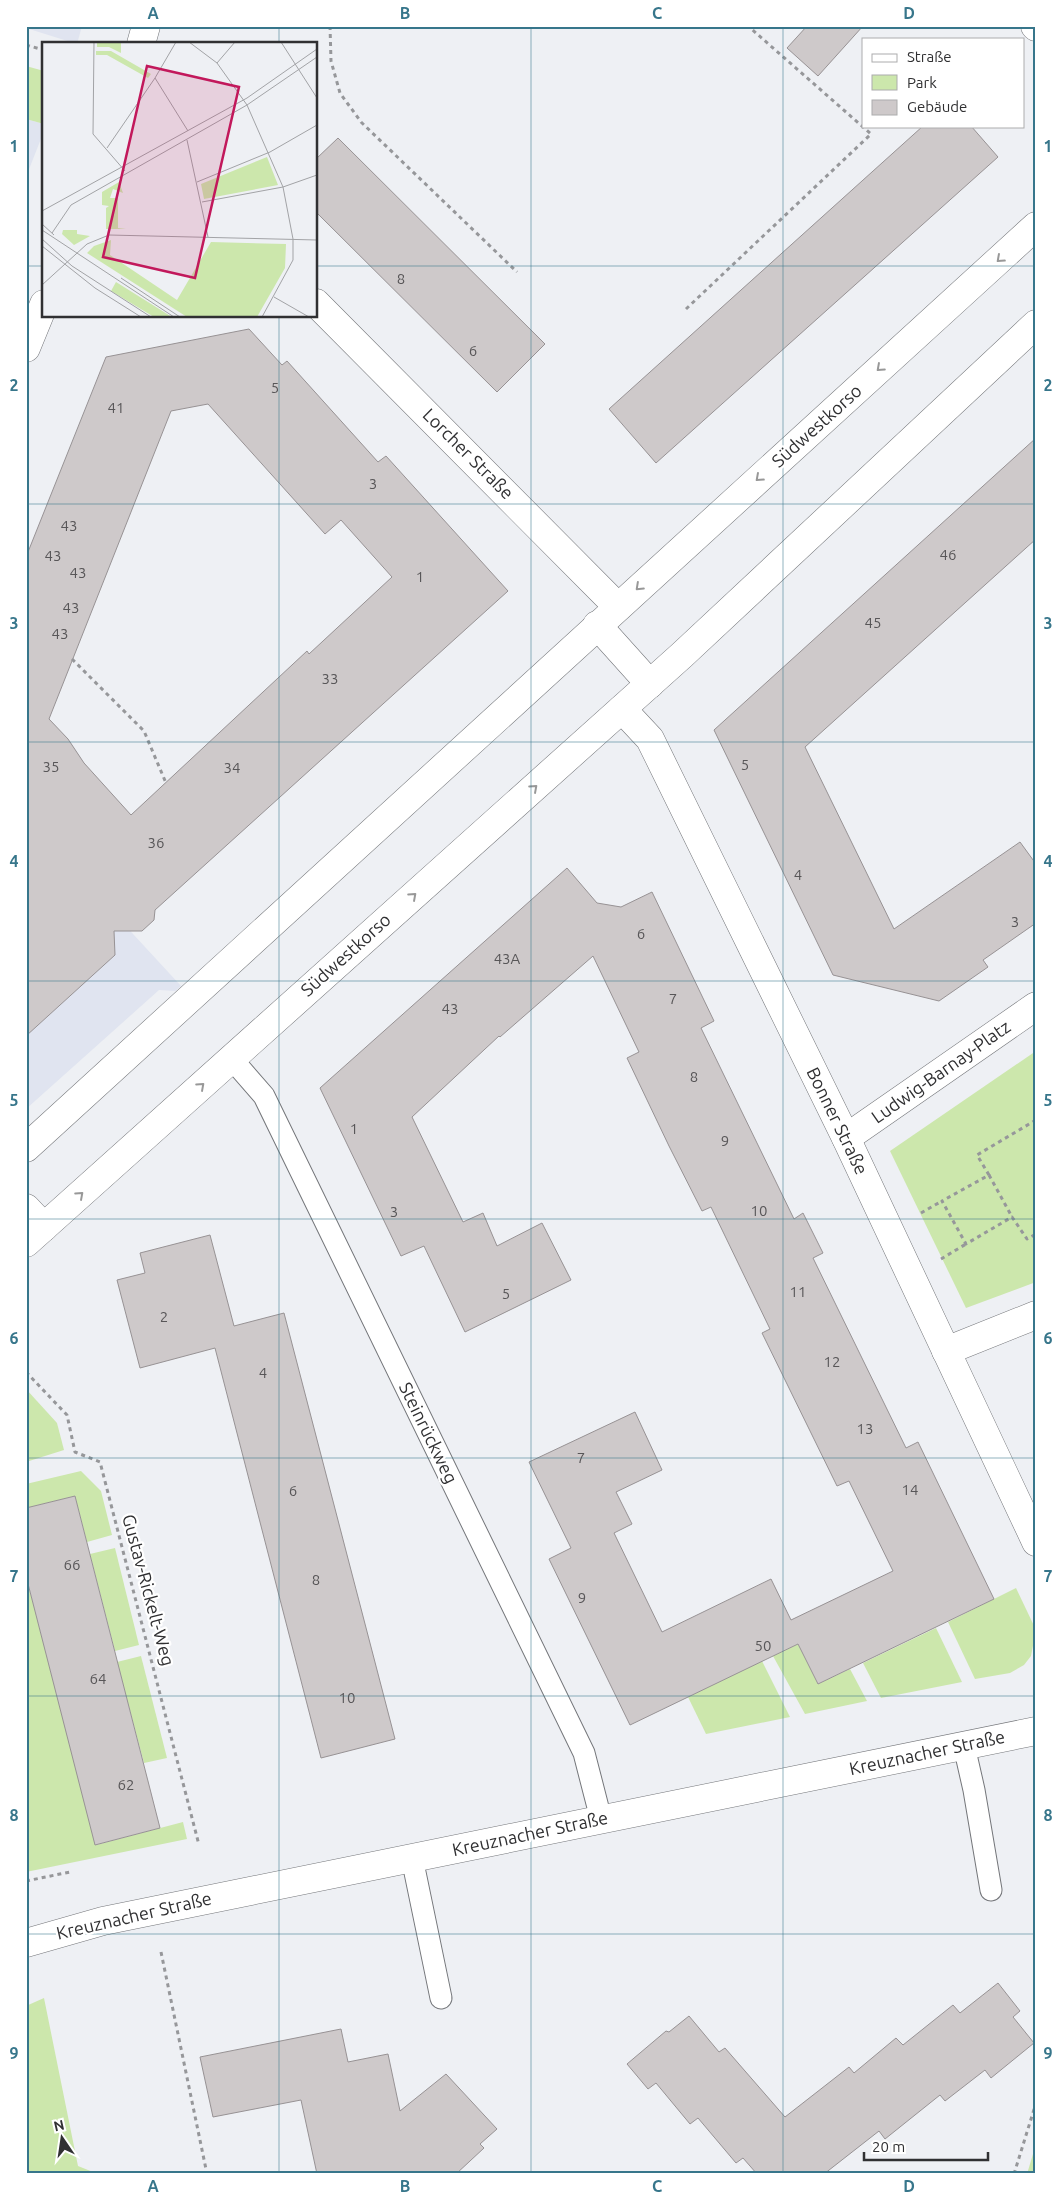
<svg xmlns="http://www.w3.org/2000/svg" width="1062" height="2200" font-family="Ubuntu,sans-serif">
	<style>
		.built { fill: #e0e4f0 }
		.green { fill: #cce7ac }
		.building { fill: #cec9ca; stroke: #979294; fill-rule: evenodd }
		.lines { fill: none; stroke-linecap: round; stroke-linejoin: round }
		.lane-casing { stroke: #74767a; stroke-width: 23 }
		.street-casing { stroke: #74767a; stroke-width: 29 }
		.secondary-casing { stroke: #74767a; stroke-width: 29 }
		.path { stroke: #96979a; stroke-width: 3; stroke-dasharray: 4 4; stroke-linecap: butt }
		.lane { stroke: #fff; stroke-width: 21 }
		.street { stroke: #fff; stroke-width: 28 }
		.secondary { stroke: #fff; stroke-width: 28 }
		.oneway { stroke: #989898 }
		.grid { fill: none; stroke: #37768b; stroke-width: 1; stroke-opacity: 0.55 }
		.labels { text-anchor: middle; stroke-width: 4.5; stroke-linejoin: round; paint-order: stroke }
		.number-label { font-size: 15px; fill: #585658 }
		.street-label { font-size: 18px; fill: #303032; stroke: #fff }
		.inset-road { fill: none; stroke: #a2a3a6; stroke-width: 1 }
		.view { fill: #c2185b; fill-opacity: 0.15; stroke: #c2185b; stroke-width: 2.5 }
		.inset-edge { fill: none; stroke: #303032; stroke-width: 2.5 }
		.neatline { fill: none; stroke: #37768b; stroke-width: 2 }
		.grid-label { font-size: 16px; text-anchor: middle; font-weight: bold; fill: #37768b }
	</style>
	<rect width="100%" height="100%" fill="#eef0f4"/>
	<g class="built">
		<path d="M 26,26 L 82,26 L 77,44 L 26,28 Z"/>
		<path d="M 26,119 L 44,124 L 44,131 L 26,177 Z"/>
		<path d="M 26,818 L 181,986 L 175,991 L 159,990 L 26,1109 Z"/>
	</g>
	<g class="green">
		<path d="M 26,66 L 44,71 L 44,124 L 26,119 Z"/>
		<path d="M 1036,1051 L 1036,1282 L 966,1308 L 890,1151 Z"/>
		<path d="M 26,1389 L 57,1423 L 64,1450 L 26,1462 Z"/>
		<path d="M 81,1471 L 101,1491 L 112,1535 L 87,1542 L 75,1496 L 26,1508 L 26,1484 Z"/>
		<path d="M 115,1548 L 139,1645 L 115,1651 L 90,1554 Z"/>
		<path d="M 26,1576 L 96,1845 L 183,1822 L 187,1839 L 26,1872 Z"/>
		<path d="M 1016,1588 L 1036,1630 L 1031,1656 L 1024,1665 L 1010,1673 L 975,1679 L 948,1622 Z"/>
		<path d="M 936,1628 L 962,1682 L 881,1698 L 863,1663 Z"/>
		<path d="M 798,1644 L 818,1684 L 850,1669 L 867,1701 L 805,1714 L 773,1656 Z"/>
		<path d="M 141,1656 L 167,1758 L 144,1763 L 117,1662 Z"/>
		<path d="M 762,1661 L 790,1717 L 706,1734 L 688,1697 Z"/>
		<path d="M 44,1998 L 78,2166 L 98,2174 L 26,2174 L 26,2006 Z"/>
		<path d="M 1036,2144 L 1036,2174 L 1027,2174 Z"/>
	</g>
	<g class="building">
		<path d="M 807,26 L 863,26 L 818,76 L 787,48 Z"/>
		<path d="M 923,126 L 971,126 L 998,157 L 656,463 L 609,409 Z"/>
		<path d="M 338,138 L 545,344 L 497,392 L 316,212 L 316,159 Z"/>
		<path d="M 249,329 L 282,365 L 287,361 L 378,462 L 386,456 L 508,591 L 155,910 L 154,920 L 142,931 L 114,931 L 115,955 L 26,1036 L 26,557 L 106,357 ZM 208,404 L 325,534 L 341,520 L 392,577 L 309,654 L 307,651 L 131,815 L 84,763 L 68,739 L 49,719 L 171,411 Z"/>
		<path d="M 1036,438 L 1036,539 L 805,747 L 894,929 L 1020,842 L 1036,864 L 1036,923 L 983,960 L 988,967 L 939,1001 L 833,975 L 714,730 Z"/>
		<path d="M 567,868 L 597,903 L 621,907 L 652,892 L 714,1021 L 701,1028 L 794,1219 L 803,1213 L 823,1253 L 813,1258 L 906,1448 L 918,1442 L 994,1599 L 818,1684 L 798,1644 L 630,1725 L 549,1559 L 571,1548 L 529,1462 L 635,1412 L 662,1470 L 616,1492 L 632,1524 L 614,1533 L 662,1632 L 771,1579 L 791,1620 L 893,1571 L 849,1481 L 837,1486 L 762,1333 L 770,1329 L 711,1207 L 702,1211 L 669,1146 L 627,1058 L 639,1052 L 593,956 L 500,1037 L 499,1036 L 412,1117 L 463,1222 L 483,1213 L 497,1246 L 542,1223 L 571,1280 L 465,1332 L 424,1246 L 401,1256 L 320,1088 Z"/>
		<path d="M 210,1235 L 234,1326 L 284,1313 L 395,1739 L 321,1758 L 215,1348 L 140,1368 L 117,1280 L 145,1273 L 140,1253 Z"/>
		<path d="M 75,1496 L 160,1828 L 95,1845 L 26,1576 L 26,1508 Z"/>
		<path d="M 998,1983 L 1020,2011 L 1013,2017 L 1034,2043 L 991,2078 L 985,2070 L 945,2101 L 940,2095 L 885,2139 L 879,2131 L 824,2174 L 757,2174 L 743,2158 L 736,2163 L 698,2118 L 690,2124 L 656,2083 L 648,2089 L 627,2064 L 666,2031 L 669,2032 L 689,2016 L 719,2052 L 725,2048 L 785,2117 L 849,2067 L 854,2073 L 896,2038 L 903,2045 L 953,2005 L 960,2013 Z"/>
		<path d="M 341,2029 L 348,2062 L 388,2054 L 400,2111 L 446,2074 L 497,2129 L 480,2144 L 484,2148 L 456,2174 L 317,2174 L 301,2100 L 213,2117 L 200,2057 Z"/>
	</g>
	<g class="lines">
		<g class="lane-casing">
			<g id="lane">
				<path d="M 231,1058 L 264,1096 L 584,1753 L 601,1819"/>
				<path d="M 964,1746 L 974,1790 L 991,1890"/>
				<path d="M 412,1858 L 441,1998"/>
			</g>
		</g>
		<g class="street-casing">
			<g id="street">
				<path d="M 1035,26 L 1036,27"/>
				<path d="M 141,44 L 146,26"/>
				<path d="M 316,303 L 618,607"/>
				<path d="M 26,348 L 44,304"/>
				<path d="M 597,625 L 650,684"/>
				<path d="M 622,709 L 650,739 L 846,1138 L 1036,1542"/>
				<path d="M 846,1138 L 1036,1006"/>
				<path d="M 26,1208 L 44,1227"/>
				<path d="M 946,1351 L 1036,1315"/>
				<path d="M 26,1943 L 103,1921 L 1036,1731"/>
			</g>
		</g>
		<g class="secondary-casing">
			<g id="secondary">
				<path d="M 26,1148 L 1036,226"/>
				<path d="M 26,1243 L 682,655 L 1036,324"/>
			</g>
		</g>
		<g class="path">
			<path d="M 330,26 L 331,61 L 340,93 L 361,122 L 517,272"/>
			<path d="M 26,45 L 44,50"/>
			<path d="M 686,309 L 871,134 L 748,26"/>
			<path d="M 72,659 L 144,731 L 166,783"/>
			<path d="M 1036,1120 L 977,1155 L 989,1175 L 942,1201 L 966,1244 L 1012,1217 L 1027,1239 L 1036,1234"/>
			<path d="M 989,1175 L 1012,1217"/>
			<path d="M 921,1213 L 942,1201"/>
			<path d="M 941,1259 L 966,1244"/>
			<path d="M 26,1372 L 67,1415 L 75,1452 L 100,1462 L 199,1845"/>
			<path d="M 26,1881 L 70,1872"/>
			<path d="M 161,1952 L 207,2174"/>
			<path d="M 1014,2174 L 1036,2103"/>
		</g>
		<use href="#lane" class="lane"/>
		<use href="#street" class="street"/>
		<use href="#secondary" class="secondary"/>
	</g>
	<defs><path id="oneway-chevron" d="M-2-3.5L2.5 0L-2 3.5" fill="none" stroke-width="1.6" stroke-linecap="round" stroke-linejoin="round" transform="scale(1.25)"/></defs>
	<g class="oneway">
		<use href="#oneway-chevron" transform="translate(1000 259) rotate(138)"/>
		<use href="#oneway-chevron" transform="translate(880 368) rotate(138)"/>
		<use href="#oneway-chevron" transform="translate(759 478) rotate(138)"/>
		<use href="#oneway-chevron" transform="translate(639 587) rotate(137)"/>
		<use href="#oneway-chevron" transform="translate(534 788) rotate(-42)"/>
		<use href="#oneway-chevron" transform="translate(413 896) rotate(-42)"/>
		<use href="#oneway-chevron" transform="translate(201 1086) rotate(-42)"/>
		<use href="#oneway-chevron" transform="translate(80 1195) rotate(-42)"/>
	</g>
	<path class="grid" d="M 279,26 L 279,44M 531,26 L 531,2174M 783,26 L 783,2174M 26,266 L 44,266M 316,266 L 1036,266M 279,316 L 279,2174M 26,504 L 1036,504M 26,742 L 1036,742M 26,981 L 1036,981M 26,1219 L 1036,1219M 26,1458 L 1036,1458M 26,1696 L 1036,1696M 26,1934 L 1036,1934"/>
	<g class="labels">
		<g class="number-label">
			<text x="401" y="284">8</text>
			<text x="473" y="356">6</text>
			<text x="275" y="393">5</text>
			<text x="116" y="413">41</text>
			<text x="373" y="489">3</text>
			<text x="69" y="531">43</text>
			<text x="948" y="560">46</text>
			<text x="53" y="561">43</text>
			<text x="78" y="578">43</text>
			<text x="420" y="582">1</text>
			<text x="71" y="613">43</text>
			<text x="873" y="628">45</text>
			<text x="60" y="639">43</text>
			<text x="330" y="684">33</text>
			<text x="745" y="770">5</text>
			<text x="51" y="772">35</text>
			<text x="232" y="773">34</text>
			<text x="156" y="848">36</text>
			<text x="798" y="880">4</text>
			<text x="1015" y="927">3</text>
			<text x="641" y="939">6</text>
			<text x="507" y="964">43A</text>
			<text x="673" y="1004">7</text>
			<text x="450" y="1014">43</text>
			<text x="694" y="1082">8</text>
			<text x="354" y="1134">1</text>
			<text x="725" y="1146">9</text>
			<text x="759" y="1216">10</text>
			<text x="394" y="1217">3</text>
			<text x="798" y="1297">11</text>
			<text x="506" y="1299">5</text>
			<text x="164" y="1322">2</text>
			<text x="832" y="1367">12</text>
			<text x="263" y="1378">4</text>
			<text x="865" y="1434">13</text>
			<text x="581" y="1463">7</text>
			<text x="910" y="1495">14</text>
			<text x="293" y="1496">6</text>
			<text x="72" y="1570">66</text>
			<text x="316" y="1585">8</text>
			<text x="582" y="1603">9</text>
			<text x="763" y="1651">50</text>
			<text x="98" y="1684">64</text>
			<text x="347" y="1703">10</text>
			<text x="126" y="1790">62</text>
		</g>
		<g class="street-label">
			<text transform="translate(817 426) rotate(-42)" y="6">Südwestkorso</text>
			<text transform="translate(468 454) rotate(45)" y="6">Lorcher Straße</text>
			<text transform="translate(346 955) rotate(-42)" y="6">Südwestkorso</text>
			<text transform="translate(941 1072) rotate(-35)" y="6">Ludwig-Barnay-Platz</text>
			<text transform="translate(837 1121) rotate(64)" y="6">Bonner Straße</text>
			<text transform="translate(428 1433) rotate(64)" y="6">Steinrückweg</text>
			<text transform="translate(148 1590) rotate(75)" y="6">Gustav-Rickelt-Weg</text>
			<text transform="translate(927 1753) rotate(-12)" y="6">Kreuznacher Straße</text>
			<text transform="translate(530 1834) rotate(-12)" y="6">Kreuznacher Straße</text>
			<text transform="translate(134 1916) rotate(-13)" y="6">Kreuznacher Straße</text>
		</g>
	</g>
	<g transform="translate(42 42)">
		<rect width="275" height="275" fill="#eef0f4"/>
		<path d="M 55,0 L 79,0 L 79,11 L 67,5 L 55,5 ZM 54,9 L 69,9 L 109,32 L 106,36 L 65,13 L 54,13 ZM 225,115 L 236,143 L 162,157 L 159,142 ZM 77,140 L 81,151 L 71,147 L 68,156 L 76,156 L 76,186 L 84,187 L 64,187 L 64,166 L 67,164 L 60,163 L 60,150 ZM 21,188 L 35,188 L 35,192 L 48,194 L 32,203 L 20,192 ZM 69,198 L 68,213 L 135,258 L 169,200 L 244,202 L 243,226 L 215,275 L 145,275 L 45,211 L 52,204 ZM 74,240 L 130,275 L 112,275 L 69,249 Z" fill="#cce7ac"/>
		<path class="inset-road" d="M 52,0 L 51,92 L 83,129M 147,0 L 175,21 L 205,63 L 241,145 L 251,197 L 251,218 L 220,275M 239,0 L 275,56M 175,21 L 193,0M 113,36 L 146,89M 145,98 L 166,195M 65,106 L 113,36 L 134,0M 155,140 L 228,110 L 275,83M 160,160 L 241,145 L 275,133M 0,169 L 205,56 L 275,7M 0,182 L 12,193M 0,188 L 132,275M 10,191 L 29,163 L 205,63 L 275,15M 0,197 L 30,224 L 109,275M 0,204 L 53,246 L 99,275M 79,236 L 138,275M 0,243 L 45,202 L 67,193 L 275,198M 232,255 L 267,275"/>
		<path class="view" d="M 105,24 L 197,45 L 153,236 L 61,215 Z"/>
		<rect width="275" height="275" class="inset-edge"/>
	</g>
	<rect width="1062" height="2200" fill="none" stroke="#ffffff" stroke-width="55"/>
	<rect x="862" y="38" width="162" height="90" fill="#ffffff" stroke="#acacad"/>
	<rect x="872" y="54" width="25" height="8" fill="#ffffff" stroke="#acacad"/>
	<text x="907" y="62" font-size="15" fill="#303032">Straße</text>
	<rect x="872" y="75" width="25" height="15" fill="#cce7ac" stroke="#acacad"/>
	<text x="907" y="88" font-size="15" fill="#303032">Park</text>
	<rect x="872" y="100" width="25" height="15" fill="#cec9ca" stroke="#acacad"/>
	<text x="907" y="112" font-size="15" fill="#303032">Gebäude</text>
	<g transform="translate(62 2138) rotate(347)" stroke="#ffffff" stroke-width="4" paint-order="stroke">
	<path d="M0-4L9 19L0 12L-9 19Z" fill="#303032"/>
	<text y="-8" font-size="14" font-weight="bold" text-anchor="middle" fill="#303032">N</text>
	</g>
	<path d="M864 2152v8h124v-8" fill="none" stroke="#303032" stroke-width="2.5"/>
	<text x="872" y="2152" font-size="15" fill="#303032" stroke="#ffffff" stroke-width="4" paint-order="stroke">20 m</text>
	<rect x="28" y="28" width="1006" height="2144" class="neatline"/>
	<g class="grid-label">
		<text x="153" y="19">A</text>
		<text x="405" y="19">B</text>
		<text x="657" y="19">C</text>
		<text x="909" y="19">D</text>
		<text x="14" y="152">1</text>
		<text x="1048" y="152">1</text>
		<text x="14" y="391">2</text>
		<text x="1048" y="391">2</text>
		<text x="14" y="629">3</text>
		<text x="1048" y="629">3</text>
		<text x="14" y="867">4</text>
		<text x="1048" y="867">4</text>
		<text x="14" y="1106">5</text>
		<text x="1048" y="1106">5</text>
		<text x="14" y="1344">6</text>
		<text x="1048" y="1344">6</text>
		<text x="14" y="1582">7</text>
		<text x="1048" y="1582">7</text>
		<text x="14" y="1821">8</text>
		<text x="1048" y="1821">8</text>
		<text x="14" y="2059">9</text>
		<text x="1048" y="2059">9</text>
		<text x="153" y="2192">A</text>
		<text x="405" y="2192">B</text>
		<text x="657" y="2192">C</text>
		<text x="909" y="2192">D</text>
	</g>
</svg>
